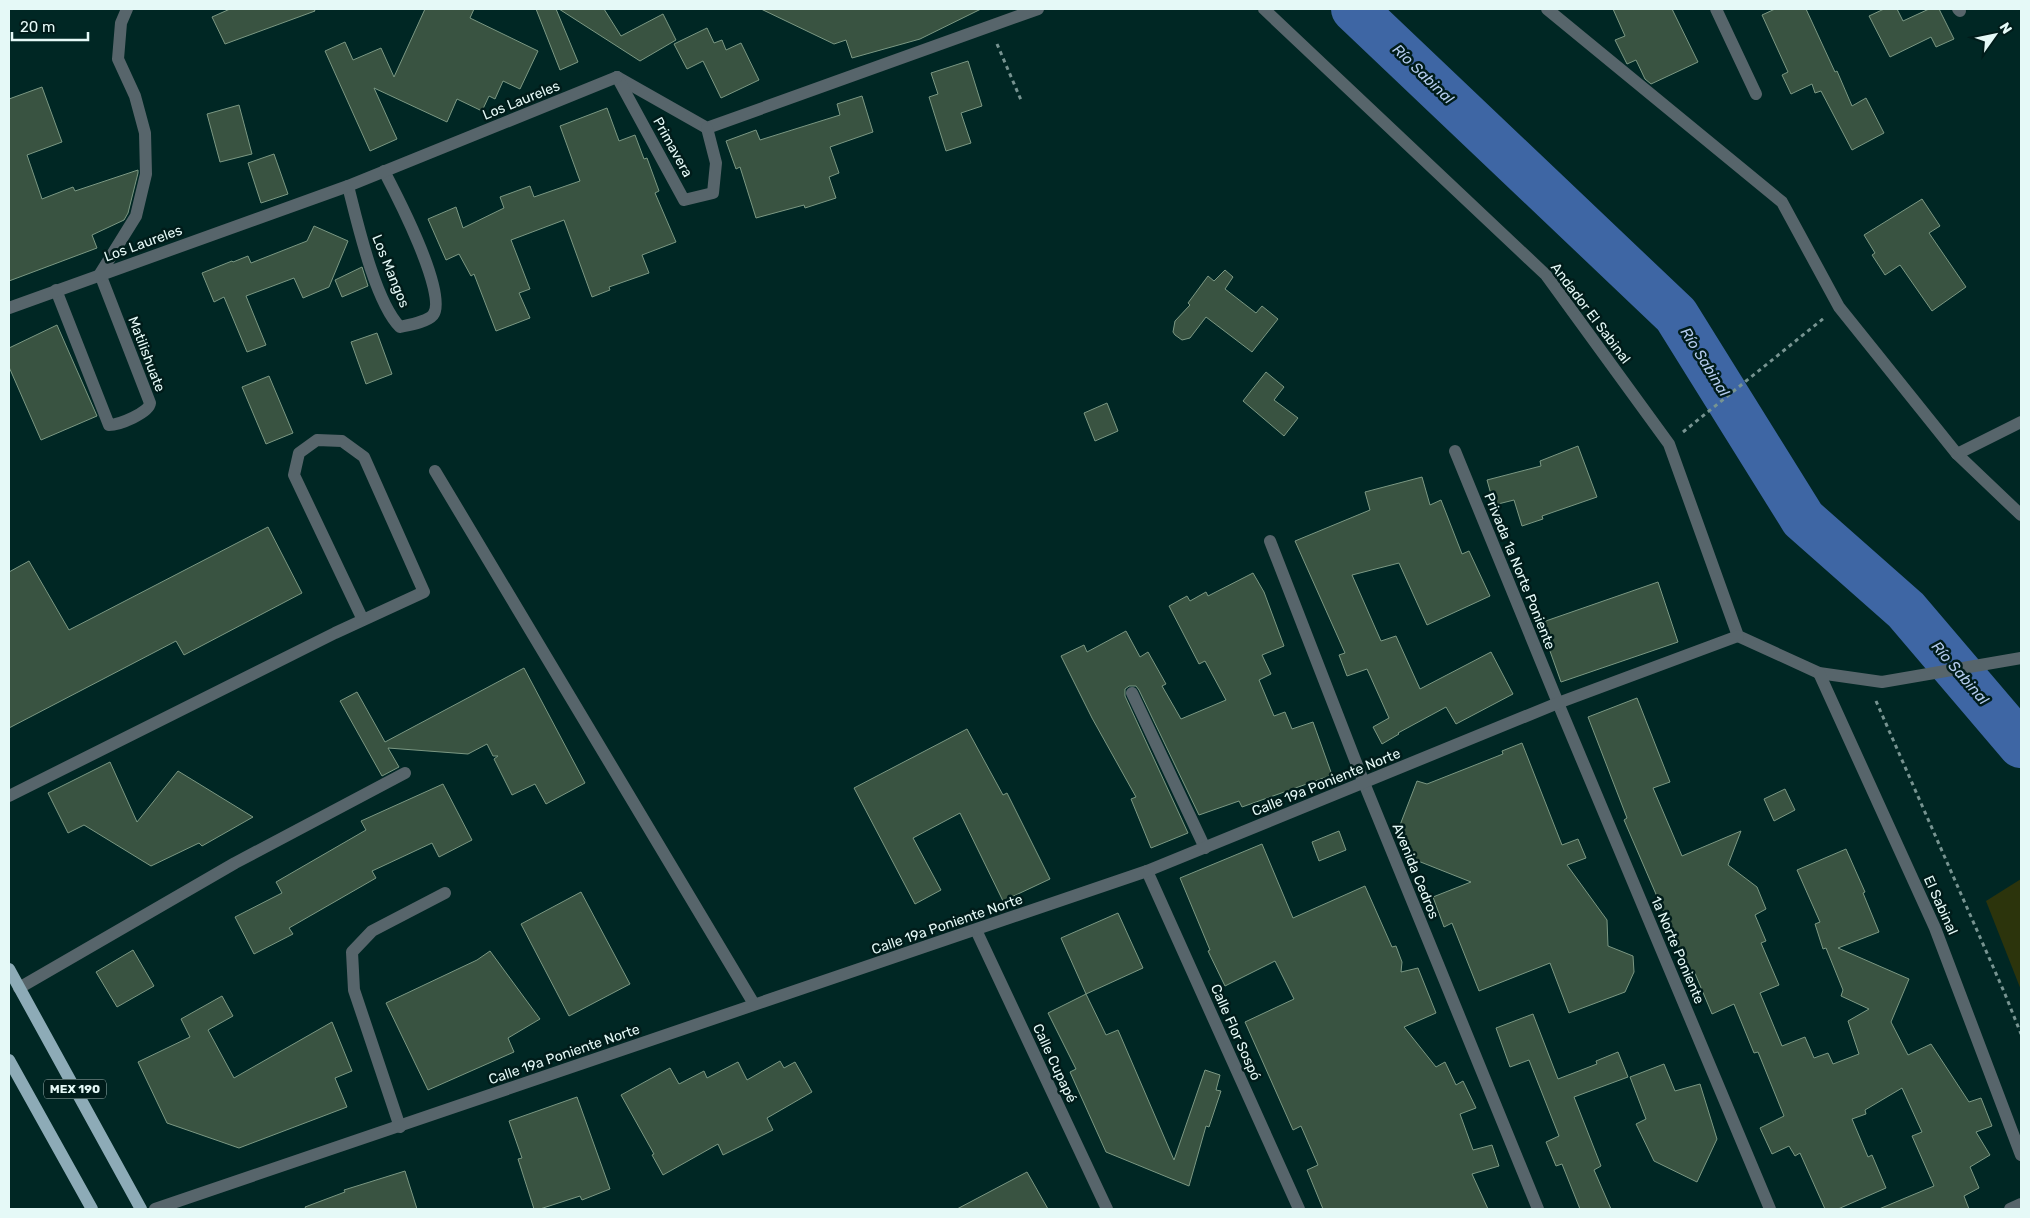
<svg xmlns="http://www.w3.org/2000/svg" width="2030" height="1218" font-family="Rubik,sans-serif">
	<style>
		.green { fill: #2c340c }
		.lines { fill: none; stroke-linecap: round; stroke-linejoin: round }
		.river { stroke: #3e66a4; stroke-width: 46 }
		.building { fill: #395341; stroke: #7b9883 }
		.path { stroke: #779491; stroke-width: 3; stroke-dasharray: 4 4; stroke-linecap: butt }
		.minor { stroke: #57656b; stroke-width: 12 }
		.major { stroke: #8dabb7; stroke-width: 12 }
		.labels { text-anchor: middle; stroke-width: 5; stroke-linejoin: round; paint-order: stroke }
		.shield { fill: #001c1a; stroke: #a0b7b5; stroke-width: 1 }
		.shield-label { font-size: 12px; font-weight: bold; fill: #e5f9f7 }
		.street-label { font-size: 14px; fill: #e5f9f7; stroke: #001c1a }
		.water-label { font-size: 15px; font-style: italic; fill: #b4cbee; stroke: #001c1a }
	</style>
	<rect width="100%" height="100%" fill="#002724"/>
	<path class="green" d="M 2021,879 L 2021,990 L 1986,901 Z"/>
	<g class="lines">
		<path class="river" d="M 1354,9 L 1676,315 L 1803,519 L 1906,610 L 2021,745"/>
	</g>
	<g class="building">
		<path d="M 230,9 L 314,9 L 315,11 L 225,44 L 212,17 Z"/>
		<path d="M 425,9 L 474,9 L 470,18 L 538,51 L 520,89 L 503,81 L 495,99 L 489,96 L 482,111 L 457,99 L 447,122 L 374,88 L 397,139 L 370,151 L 325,51 L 345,42 L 353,60 L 381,48 L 394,77 Z"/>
		<path d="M 536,9 L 556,9 L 578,62 L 560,70 Z"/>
		<path d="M 559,9 L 604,9 L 621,36 L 663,14 L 676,40 L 640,61 Z"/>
		<path d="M 761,9 L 981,9 L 920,39 L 852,58 L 846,40 L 834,44 Z"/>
		<path d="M 1613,9 L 1672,9 L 1698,62 L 1651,84 L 1645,79 L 1636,60 L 1627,64 L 1615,40 L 1625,36 Z"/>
		<path d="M 1775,9 L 1806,9 L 1835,72 L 1837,71 L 1852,106 L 1866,98 L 1884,133 L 1852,150 L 1821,91 L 1815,93 L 1812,84 L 1791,94 L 1782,75 L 1788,72 L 1762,15 Z"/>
		<path d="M 1884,9 L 1897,9 L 1903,21 L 1929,9 L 1939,9 L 1954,39 L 1936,47 L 1931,37 L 1890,57 L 1869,16 Z"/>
		<path d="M 707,28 L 714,43 L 722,40 L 726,50 L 741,43 L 759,80 L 721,98 L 703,61 L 687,69 L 674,44 Z"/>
		<path d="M 968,61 L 982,106 L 961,113 L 971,143 L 946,151 L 929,97 L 938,94 L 931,73 Z"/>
		<path d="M 42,87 L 62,142 L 27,155 L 42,199 L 73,187 L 75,191 L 138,170 L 138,173 L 128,213 L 124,220 L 92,235 L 97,248 L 9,281 L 9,99 Z"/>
		<path d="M 862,96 L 873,132 L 830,147 L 839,173 L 829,177 L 836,198 L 805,208 L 804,205 L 756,218 L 740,167 L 736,169 L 726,141 L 756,130 L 760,140 L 840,115 L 837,104 Z"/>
		<path d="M 239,105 L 252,154 L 220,162 L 207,114 Z"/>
		<path d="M 607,108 L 619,141 L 635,135 L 644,159 L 647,158 L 659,191 L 655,193 L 676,242 L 642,255 L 649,273 L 609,287 L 610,290 L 592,297 L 564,220 L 511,240 L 530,289 L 519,293 L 530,318 L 496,331 L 474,274 L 471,276 L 459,254 L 446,260 L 428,219 L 456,207 L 463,228 L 504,208 L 500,197 L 530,186 L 534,197 L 580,181 L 560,126 Z"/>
		<path d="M 274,154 L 288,194 L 261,203 L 248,163 Z"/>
		<path d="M 1922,199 L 1940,226 L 1929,233 L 1966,287 L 1932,311 L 1900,265 L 1885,275 L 1872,255 L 1875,253 L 1864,235 Z"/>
		<path d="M 314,226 L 348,241 L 329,287 L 303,298 L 294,278 L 246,296 L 266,345 L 247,352 L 224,297 L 214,302 L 202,273 L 232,261 L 233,262 L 248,256 L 251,263 L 307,241 Z"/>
		<path d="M 362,267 L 368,286 L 342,297 L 335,280 Z"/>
		<path d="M 1225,270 L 1233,277 L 1225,289 L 1256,313 L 1262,306 L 1278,319 L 1252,352 L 1206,317 L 1190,338 L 1182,340 L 1175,335 L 1173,332 L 1175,321 L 1190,305 L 1188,303 L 1208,276 L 1214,281 Z"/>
		<path d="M 57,325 L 97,416 L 41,440 L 9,367 L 9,348 Z"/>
		<path d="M 377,333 L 392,374 L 366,384 L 351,342 Z"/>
		<path d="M 1266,372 L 1284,387 L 1274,400 L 1298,418 L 1284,436 L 1243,401 Z"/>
		<path d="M 269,376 L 293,433 L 266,444 L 242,387 Z"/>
		<path d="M 1107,403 L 1118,431 L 1095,441 L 1084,413 Z"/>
		<path d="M 1578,446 L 1597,497 L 1542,516 L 1543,519 L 1522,526 L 1514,500 L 1494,505 L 1487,480 L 1541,466 L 1540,461 Z"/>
		<path d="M 1422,477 L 1430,505 L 1441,500 L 1462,554 L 1469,551 L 1490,596 L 1427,625 L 1399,563 L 1352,575 L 1381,641 L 1396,636 L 1420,689 L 1491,652 L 1513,694 L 1456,724 L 1446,707 L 1398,733 L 1399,734 L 1382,744 L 1373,727 L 1389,718 L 1367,669 L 1347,676 L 1339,655 L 1345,653 L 1295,541 L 1370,510 L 1365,492 Z"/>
		<path d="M 268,527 L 302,593 L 184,655 L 176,641 L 9,728 L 9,572 L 29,561 L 69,630 Z"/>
		<path d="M 1253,573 L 1264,592 L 1284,646 L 1262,655 L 1271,674 L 1259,680 L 1274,716 L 1285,712 L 1292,729 L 1313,722 L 1332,775 L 1242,807 L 1239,801 L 1199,815 L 1139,690 L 1136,686 L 1129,686 L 1125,689 L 1125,696 L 1188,833 L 1151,848 L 1131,799 L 1136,797 L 1092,718 L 1061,656 L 1084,645 L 1087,652 L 1126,631 L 1140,657 L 1148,652 L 1166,684 L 1162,686 L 1181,719 L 1226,700 L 1205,661 L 1199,664 L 1169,606 L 1187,596 L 1190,601 L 1206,592 L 1208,596 Z"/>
		<path d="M 1658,582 L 1678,642 L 1561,682 L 1540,623 Z"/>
		<path d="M 524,668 L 585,783 L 546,804 L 535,784 L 512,795 L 494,759 L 498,756 L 493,756 L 487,744 L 468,754 L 388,748 L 399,767 L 382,776 L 340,701 L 357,692 L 385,742 Z"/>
		<path d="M 1637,698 L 1670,782 L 1653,788 L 1682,856 L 1741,831 L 1728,865 L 1757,887 L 1766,909 L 1755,915 L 1766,941 L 1761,943 L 1779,985 L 1760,993 L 1782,1046 L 1805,1037 L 1814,1058 L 1828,1053 L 1833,1064 L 1859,1054 L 1848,1021 L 1869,1009 L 1841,996 L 1843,990 L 1826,948 L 1823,949 L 1815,924 L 1820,922 L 1797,870 L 1846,849 L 1865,892 L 1863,893 L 1879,932 L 1838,948 L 1909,979 L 1891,1022 L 1908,1055 L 1931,1044 L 1969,1102 L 1981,1098 L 1992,1126 L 1976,1132 L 1990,1155 L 1970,1167 L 1979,1188 L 1964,1196 L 1969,1209 L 1879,1209 L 1934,1186 L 1912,1136 L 1922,1132 L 1902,1088 L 1865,1110 L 1866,1114 L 1852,1119 L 1868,1157 L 1872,1155 L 1886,1188 L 1838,1209 L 1825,1209 L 1800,1153 L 1795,1156 L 1789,1146 L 1772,1154 L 1760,1128 L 1784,1116 L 1758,1052 L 1754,1053 L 1734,1004 L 1712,1014 L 1694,971 L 1690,973 L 1624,820 L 1627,818 L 1588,717 Z"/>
		<path d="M 967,729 L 1003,795 L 1007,793 L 1050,879 L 1003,901 L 960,813 L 913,838 L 941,890 L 915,904 L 854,788 Z"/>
		<path d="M 1522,743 L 1562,845 L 1578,839 L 1586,858 L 1567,865 L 1607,920 L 1608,946 L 1633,956 L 1634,972 L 1625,992 L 1569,1013 L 1550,963 L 1479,991 L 1452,923 L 1444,927 L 1433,897 L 1471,882 L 1413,859 L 1400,825 L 1417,781 L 1427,784 L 1503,754 L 1502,751 Z"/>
		<path d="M 110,762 L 137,822 L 178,771 L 253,817 L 202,846 L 199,843 L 151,866 L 84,825 L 68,833 L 48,793 Z"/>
		<path d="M 443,784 L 472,840 L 439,857 L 432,843 L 372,871 L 376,878 L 289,928 L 293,934 L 254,954 L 235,917 L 282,893 L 276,882 L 366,830 L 361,821 Z"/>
		<path d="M 1785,789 L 1795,810 L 1774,821 L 1764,799 Z"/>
		<path d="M 1339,831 L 1346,850 L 1319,861 L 1312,842 Z"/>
		<path d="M 1262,844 L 1293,918 L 1365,886 L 1392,947 L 1396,946 L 1402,962 L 1401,972 L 1418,968 L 1436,1013 L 1404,1027 L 1436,1067 L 1445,1062 L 1456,1085 L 1463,1081 L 1476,1108 L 1460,1114 L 1473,1150 L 1492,1145 L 1499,1166 L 1472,1174 L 1488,1209 L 1323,1209 L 1307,1170 L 1318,1165 L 1301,1126 L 1293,1130 L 1245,1022 L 1294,999 L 1275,961 L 1225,986 L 1208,951 L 1210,950 L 1180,878 Z"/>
		<path d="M 581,892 L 630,984 L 569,1016 L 521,924 Z"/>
		<path d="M 1118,913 L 1143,968 L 1086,994 L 1061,938 Z"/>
		<path d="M 133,950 L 154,986 L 117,1007 L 96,972 Z"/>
		<path d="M 490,951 L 540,1019 L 508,1038 L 514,1052 L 428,1090 L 386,1003 L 477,960 Z"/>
		<path d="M 1086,994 L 1106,1035 L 1118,1030 L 1174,1160 L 1205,1070 L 1220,1075 L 1216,1090 L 1221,1091 L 1209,1127 L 1206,1126 L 1189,1186 L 1106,1152 L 1070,1072 L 1076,1069 L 1048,1013 Z"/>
		<path d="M 222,996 L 233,1016 L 208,1030 L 234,1078 L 332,1022 L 352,1071 L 335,1078 L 347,1107 L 239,1148 L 167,1123 L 138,1062 L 190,1037 L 181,1019 Z"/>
		<path d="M 1533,1014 L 1558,1079 L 1597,1064 L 1596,1061 L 1618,1052 L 1628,1077 L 1574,1097 L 1601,1166 L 1594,1170 L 1611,1209 L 1580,1209 L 1562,1164 L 1556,1166 L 1546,1142 L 1559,1136 L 1529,1060 L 1510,1067 L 1496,1028 Z"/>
		<path d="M 780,1061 L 784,1068 L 795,1062 L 812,1092 L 767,1118 L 773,1130 L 723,1155 L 718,1144 L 663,1175 L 652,1155 L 654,1154 L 621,1095 L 670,1068 L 679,1084 L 704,1071 L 707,1078 L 738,1062 L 747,1080 Z"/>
		<path d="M 1664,1064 L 1675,1091 L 1700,1084 L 1717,1139 L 1697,1182 L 1654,1161 L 1636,1124 L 1646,1119 L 1630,1077 Z"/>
		<path d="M 577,1097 L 610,1189 L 582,1200 L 580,1196 L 540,1209 L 534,1209 L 518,1159 L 522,1158 L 509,1121 Z"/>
		<path d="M 405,1171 L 417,1209 L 306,1209 L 305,1207 L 345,1192 L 344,1190 Z"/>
		<path d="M 1027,1172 L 1048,1209 L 957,1209 Z"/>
	</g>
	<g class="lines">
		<g class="path">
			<path d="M 997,44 L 1021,100"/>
			<path d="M 1683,432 L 1824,318"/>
			<path d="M 1876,701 L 2005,994 L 2021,1034"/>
		</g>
		<g class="minor">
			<path d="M 1264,9 L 1546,275 L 1669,444 L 1738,636 L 1819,673 L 1882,682 L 2021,658"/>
			<path d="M 1547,9 L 1782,202 L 1839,307 L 1957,454 L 2021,515"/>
			<path d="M 1716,9 L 1756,94"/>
			<path d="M 1958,9 L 1960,11"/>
			<path d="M 617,77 L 707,128 L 1038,9"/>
			<path d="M 617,77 L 684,200 L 713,193 L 716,163 L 707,128"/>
			<path d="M 348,186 C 357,221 375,302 400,327 C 409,325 427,322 433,315 C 449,296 395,192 384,171"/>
			<path d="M 56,290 L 109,425 C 119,425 149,413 150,403 L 100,274 L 136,216 L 146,174 L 145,133 L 135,96 L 118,59 L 121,23 L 127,9"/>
			<path d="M 9,308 L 348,186 L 617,77"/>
			<path d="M 1455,451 L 1558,703 L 1770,1209"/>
			<path d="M 1957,454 L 2021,422"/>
			<path d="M 435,471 L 754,1004"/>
			<path d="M 1270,541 L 1364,783 L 1538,1209"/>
			<path d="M 1819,673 L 1935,928 L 2021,1155"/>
			<path d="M 1132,693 L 1205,848"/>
			<path d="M 9,796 L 335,633 L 424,592 L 364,457 L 342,441 L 317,440 L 299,453 L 294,475 L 363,620"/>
			<path d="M 1147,871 L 1299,1209"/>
			<path d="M 976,930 L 1107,1209"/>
			<path d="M 19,988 L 235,863 L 405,773"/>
			<path d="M 400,1127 L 354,990 L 352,952 L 372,931 L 445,893"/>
			<path d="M 155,1209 L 1147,871 L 1558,703 L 1738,636"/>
			<path d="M 2010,1209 L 2021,1204"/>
		</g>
		<g class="major">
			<path d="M 9,969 L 141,1209"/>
			<path d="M 9,1060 L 92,1209"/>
		</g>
	</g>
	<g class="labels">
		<rect class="shield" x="44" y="1079.5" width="62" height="19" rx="4"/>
		<g class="shield-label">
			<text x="75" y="1093">MEX 190</text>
		</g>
		<g class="street-label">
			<text transform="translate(521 100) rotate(-22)" y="5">Los Laureles</text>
			<text transform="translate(673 147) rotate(61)" y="5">Primavera</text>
			<text transform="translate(143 243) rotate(-20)" y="5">Los Laureles</text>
			<text transform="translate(391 271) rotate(68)" y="5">Los Mangos</text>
			<text transform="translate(1591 313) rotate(53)" y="5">Andador El Sabinal</text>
			<text transform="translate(147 354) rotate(69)" y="5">Matilishuate</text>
			<text transform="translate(1520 571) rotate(68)" y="5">Privada 1a Norte Poniente</text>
			<text transform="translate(1326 782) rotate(-22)" y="5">Calle 19a Poniente Norte</text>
			<text transform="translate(1416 871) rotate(68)" y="5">Avenida Cedros</text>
			<text transform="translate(1941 905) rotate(66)" y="5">El Sabinal</text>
			<text transform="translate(947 924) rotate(-19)" y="5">Calle 19a Poniente Norte</text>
			<text transform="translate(1678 950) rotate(67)" y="5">1a Norte Poniente</text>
			<text transform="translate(1236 1032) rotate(66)" y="5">Calle Flor Sospó</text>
			<text transform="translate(564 1054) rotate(-19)" y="5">Calle 19a Poniente Norte</text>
			<text transform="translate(1055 1063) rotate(65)" y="5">Calle Cupapé</text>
		</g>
		<g class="water-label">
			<text transform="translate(1423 74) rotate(44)" y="5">Río Sabinal</text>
			<text transform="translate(1705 362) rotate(58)" y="5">Río Sabinal</text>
			<text transform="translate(1960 673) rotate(49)" y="5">Río Sabinal</text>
		</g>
	</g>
	<rect width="2030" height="1218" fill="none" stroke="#e5f9f7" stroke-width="20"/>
	<g transform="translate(1995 35) rotate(57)" stroke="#001c1a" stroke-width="4" paint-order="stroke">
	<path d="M0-4L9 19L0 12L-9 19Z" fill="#e5f9f7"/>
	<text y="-8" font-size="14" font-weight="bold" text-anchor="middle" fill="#e5f9f7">N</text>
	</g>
	<path d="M12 32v8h76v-8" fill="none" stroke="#e5f9f7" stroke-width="2.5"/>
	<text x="20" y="32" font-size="15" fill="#e5f9f7" stroke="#001c1a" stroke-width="4" paint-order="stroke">20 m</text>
</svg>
